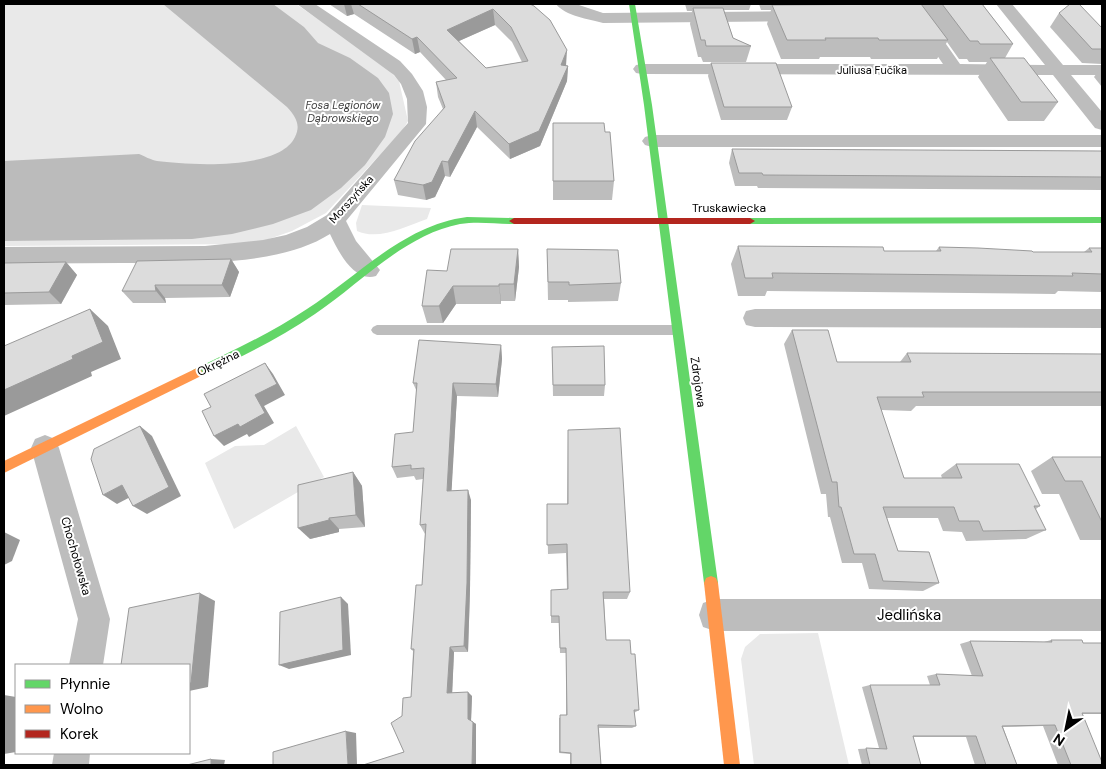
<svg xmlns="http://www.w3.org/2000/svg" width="1106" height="769" font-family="'DM Sans',sans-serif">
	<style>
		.green { fill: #e9e9e9 }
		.water { fill: #bbb }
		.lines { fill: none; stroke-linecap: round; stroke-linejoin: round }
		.lane { fill: #bdbdbd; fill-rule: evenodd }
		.street { fill: #bdbdbd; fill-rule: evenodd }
		.fast { fill: #63d668; fill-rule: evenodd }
		.slow { fill: #ff974d; fill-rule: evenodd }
		.jam { fill: #b3261e; fill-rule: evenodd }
		.wall { fill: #bdbdbd; fill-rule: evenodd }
		.shaded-wall { fill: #9a9a9a }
		.building { fill: #dcdcdc; stroke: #9a9a9a; fill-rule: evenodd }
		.labels { text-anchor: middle; stroke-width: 4; stroke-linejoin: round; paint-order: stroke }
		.far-street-label { font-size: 11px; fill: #000; stroke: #fff }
		.far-water-label { font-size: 11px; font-style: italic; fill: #3f3f3f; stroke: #fff }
		.street-label { font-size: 12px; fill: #000; stroke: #fff }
		.near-street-label { font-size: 15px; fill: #000; stroke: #fff }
	</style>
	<rect width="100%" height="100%" fill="#fff"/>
	<g class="green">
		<path d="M 4,4 L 296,4 L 383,64 L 399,81 L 408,121 L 402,131 L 326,213 L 292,231 L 266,240 L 241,244 L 4,246 Z"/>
		<path d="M 362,205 L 431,208 L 427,219 C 406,226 379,241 357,231 L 356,223 Z"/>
		<path d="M 296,426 L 324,477 L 234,529 L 205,463 L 235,446 L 264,445 Z"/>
		<path d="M 818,633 L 849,765 L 754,765 L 741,659 L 745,647 L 760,634 Z"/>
	</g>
	<path class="water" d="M 163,4 L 273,4 L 304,27 L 318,43 L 350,58 L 378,78 L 389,93 L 393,114 L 385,137 L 365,165 L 341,188 L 311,210 L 273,224 L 232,234 L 192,239 L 4,241 L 4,161 L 139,154 C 144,156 151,160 157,161 C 188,165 279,171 295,137 C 301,125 296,117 287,107 Z"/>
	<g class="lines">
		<path class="lane" d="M 377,325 L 677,325 L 681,327 L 683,330 L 681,333 L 677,335 L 377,335 L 373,333 L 371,330 L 373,327 Z"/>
		<g class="street">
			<path d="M 297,4 L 315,4 L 400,61 L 412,74 L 423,91 L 427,107 L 426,124 L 346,221 L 356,241 L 380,270 L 376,276 C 354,283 338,251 330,234 C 276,268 183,263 121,263 C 82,263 43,264 4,263 L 4,247 L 205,246 L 263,240 L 286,235 L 307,227 L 327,215 L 408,123 L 407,99 L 401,84 L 394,75 Z"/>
			<path d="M 556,4 L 576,4 L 603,13 L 805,11 L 811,13 L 813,16 L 811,19 L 805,21 L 603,23 C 589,19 565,16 556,4 Z"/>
			<path d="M 902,4 L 918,4 L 960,64 L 1045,65 L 996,4 L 1012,4 L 1063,65 L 1102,65 L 1102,75 L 1071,75 L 1102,112 L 1102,130 L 1095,128 L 1053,75 L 642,74 L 636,73 L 633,69 L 636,65 L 642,64 L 943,64 Z"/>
			<path d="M 652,135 L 1102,135 L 1102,147 L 652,147 L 645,145 L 642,141 L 645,137 Z"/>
			<path d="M 755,309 L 1102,309 L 1102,328 L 755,327 L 746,325 L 743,318 L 746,311 Z"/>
			<path d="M 45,435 L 55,439 L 59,448 L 110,619 L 103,665 L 69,665 L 78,619 L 31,448 L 35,439 Z"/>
			<path d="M 715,599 L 1102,599 L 1102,631 L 715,631 L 703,627 L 699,615 L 703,603 Z"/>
			<path d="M 54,753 L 90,753 L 89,765 L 52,765 Z"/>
		</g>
		<g class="fast">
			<path d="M 629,4 L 635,4 L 652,105 L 718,583 L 716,588 L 711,590 L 706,588 L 704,583 L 644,105 Z"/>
			<path d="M 467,217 L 514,218 L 519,221 L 514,224 C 496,224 478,221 460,224 C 404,235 361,283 315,314 C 279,339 240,357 201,376 L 193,376 L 191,373 L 193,370 C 232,351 271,333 307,309 C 358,276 404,225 467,217 Z"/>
			<path d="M 1102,217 L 1102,223 L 750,224 L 745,221 L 750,218 Z"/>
		</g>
		<g class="slow">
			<path d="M 197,368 L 201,370 L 203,373 L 201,376 L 4,473 L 4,461 Z"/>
			<path d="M 711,576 L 716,578 L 718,583 L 740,765 L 724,765 L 704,583 L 706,578 Z"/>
		</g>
		<path class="jam" d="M 514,218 L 750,218 L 755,221 L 750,224 L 514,224 L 509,221 Z"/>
	</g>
	<g class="wall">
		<path d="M 329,4 L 530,4 L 566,65 L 568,66 L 567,81 L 540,146 L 510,159 L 477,127 L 450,177 L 445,176 L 435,197 L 426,200 L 398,195 L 394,180 L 443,109 L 438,97 L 436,82 L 446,80 L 420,52 L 415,54 L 354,14 L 347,16 ZM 495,25 L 512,42 L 522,62 L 486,68 L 459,41 Z"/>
		<path d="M 685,4 L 751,4 L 749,10 L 724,10 L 733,38 L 751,46 L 746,62 L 703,62 L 701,57 L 698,57 L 690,24 L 692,11 L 687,11 Z"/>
		<path d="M 759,4 L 982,4 L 1013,44 L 1005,58 L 1058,102 L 1044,121 L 1008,121 L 978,77 L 987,62 L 969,62 L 967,59 L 959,59 L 947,42 L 937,59 L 871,59 L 870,57 L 820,57 L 819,59 L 781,59 L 767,24 L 771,10 L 761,10 Z"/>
		<path d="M 1059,13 L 1102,28 L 1102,64 L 1082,63 L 1050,27 Z"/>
		<path d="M 711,63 L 792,107 L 787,120 L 721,120 L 708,76 Z"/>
		<path d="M 1102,66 L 1102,87 L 1094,77 Z"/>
		<path d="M 553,123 L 605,132 L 614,181 L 612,200 L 553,200 Z"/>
		<path d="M 732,149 L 1102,151 L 1102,190 L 758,188 L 757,186 L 735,186 L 729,163 Z"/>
		<path d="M 738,246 L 884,251 L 936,251 L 939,247 L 1033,252 L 1084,252 L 1089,248 L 1102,248 L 1102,292 L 1058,291 L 1055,294 L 767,291 L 765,296 L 738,296 L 731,264 Z"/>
		<path d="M 518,249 L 519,267 L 515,301 L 501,301 L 501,304 L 456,304 L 443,323 L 427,323 L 422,306 L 447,271 Z"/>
		<path d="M 547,249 L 621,283 L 618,301 L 568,302 L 568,300 L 548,300 Z"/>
		<path d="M 231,259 L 239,272 L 230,297 L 165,298 L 166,303 L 133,303 L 122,291 Z"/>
		<path d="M 66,262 L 77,275 L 61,304 L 4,305 L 4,263 Z"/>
		<path d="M 792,330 L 837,362 L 900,362 L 907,353 L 1102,354 L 1102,406 L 916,406 L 911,411 L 881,410 L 904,478 L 942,478 L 941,475 L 956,464 L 1040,506 L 1036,509 L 1046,530 L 1026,539 L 966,541 L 962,532 L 943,531 L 938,518 L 887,518 L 898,551 L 939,583 L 923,591 L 869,589 L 862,563 L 842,563 L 830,517 L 828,517 L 826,494 L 821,494 L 784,344 Z"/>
		<path d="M 501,345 L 502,359 L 498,397 L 457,396 L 451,491 L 471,500 L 470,590 L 468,652 L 454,652 L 452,693 L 472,696 L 471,721 L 476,724 L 476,765 L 363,765 L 404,752 L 402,716 L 411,697 L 413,651 L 411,649 L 422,585 L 425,534 L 420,525 L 423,479 L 416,480 L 414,476 L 397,478 L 392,467 L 413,432 L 417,392 L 413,383 Z"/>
		<path d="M 552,347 L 605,385 L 604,396 L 553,396 Z"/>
		<path d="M 568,430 L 630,592 L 627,599 L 604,599 L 606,640 L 631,654 L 639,710 L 634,713 L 636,726 L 632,728 L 599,728 L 601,765 L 570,765 L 570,754 L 559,753 L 559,718 L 566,715 L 566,653 L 560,653 L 559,623 L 551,623 L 551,590 L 567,590 L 566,553 L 548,554 L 547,504 L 567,504 Z"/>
		<path d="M 1052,457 L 1102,457 L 1102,540 L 1080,540 L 1059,494 L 1042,494 L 1031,471 Z"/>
		<path d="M 353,472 L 362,486 L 365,527 L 339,529 L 339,532 L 310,539 Z"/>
		<path d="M 1051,640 L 1083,643 L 1102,643 L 1102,714 L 1082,714 L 1102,765 L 1058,765 L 1043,726 L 1003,727 L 1017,765 L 975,765 L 966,737 L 913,737 L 921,765 L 862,765 L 858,749 L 879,748 L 862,687 L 870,685 L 930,685 L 927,676 L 936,674 L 972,676 L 960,644 L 970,641 L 1044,642 Z"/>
	</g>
	<g class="shaded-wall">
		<path d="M 344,4 L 351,4 L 354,14 L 347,16 Z"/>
		<path d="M 493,9 L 495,25 L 450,45 L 447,30 Z"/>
		<path d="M 417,37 L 420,52 L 415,54 L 412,39 Z"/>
		<path d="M 567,50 L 566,66 L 561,65 Z"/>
		<path d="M 568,66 L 567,81 L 540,146 L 510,159 L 509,144 Z"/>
		<path d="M 475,111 L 477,127 L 450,177 L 448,162 Z"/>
		<path d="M 442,161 L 445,176 L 435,197 L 426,200 L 423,185 Z"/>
		<path d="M 518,249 L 519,267 L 515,301 L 514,284 Z"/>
		<path d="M 231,259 L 239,272 L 230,297 L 222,285 Z"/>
		<path d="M 66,262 L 77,275 L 61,304 L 49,292 Z"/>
		<path d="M 499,284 L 501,301 L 501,304 L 499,286 Z"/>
		<path d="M 155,285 L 165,298 L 166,303 L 156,291 Z"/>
		<path d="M 453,286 L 456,304 L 443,323 L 439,306 Z"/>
		<path d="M 90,309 L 108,326 L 121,359 L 91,372 L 92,376 L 4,416 L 4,390 Z"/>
		<path d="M 501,345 L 502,359 L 498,397 L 496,384 Z"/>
		<path d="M 265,363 L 273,374 L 285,395 L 264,406 L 274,423 L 249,437 L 247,434 L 224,446 L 214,436 L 255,395 Z"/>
		<path d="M 453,383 L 457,396 L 451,501 L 447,491 Z"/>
		<path d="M 140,426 L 152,436 L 181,496 L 147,514 L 133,506 Z"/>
		<path d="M 353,472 L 362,486 L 365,527 L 356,515 Z"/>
		<path d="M 122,485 L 136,494 L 117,504 L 103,495 Z"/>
		<path d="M 468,490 L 471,500 L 470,590 L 468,652 L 464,646 Z"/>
		<path d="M 329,518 L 339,529 L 339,532 L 310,539 L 298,528 Z"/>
		<path d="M 4,532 L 20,540 L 12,561 L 4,565 Z"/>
		<path d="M 200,593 L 215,601 L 208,687 L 189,691 L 189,683 Z"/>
		<path d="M 341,597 L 348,604 L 351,655 L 289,669 L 279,665 Z"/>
		<path d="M 450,647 L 454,652 L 452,697 L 447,693 Z"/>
		<path d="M 468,692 L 472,696 L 471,721 L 468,719 Z"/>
		<path d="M 4,695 L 16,697 L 16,752 L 4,754 Z"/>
		<path d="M 473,722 L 476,724 L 476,765 L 472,765 Z"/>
		<path d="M 346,731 L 356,733 L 357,765 L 348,765 Z"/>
		<path d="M 211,759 L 225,760 L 224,765 L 211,765 Z"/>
	</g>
	<g class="building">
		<path d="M 358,4 L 530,4 L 534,6 L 550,20 L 567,50 L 561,65 L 568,66 L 539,131 L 509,144 L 475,111 L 448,162 L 442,161 L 432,182 L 423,185 L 394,180 L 415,141 L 445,107 L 436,82 L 457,78 L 417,37 L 412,39 ZM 493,9 L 511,27 L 528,61 L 486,68 L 447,30 Z"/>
		<path d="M 921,4 L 948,40 L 879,40 L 878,38 L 825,38 L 826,40 L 787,40 L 772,5 Z"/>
		<path d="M 942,4 L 982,4 L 1013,44 L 980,44 L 978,41 L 970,41 Z"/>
		<path d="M 1070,4 L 1079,4 L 1102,28 L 1102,49 L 1092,49 L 1059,13 Z"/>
		<path d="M 693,8 L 723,8 L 733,38 L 751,46 L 706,46 L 705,40 L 701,40 Z"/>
		<path d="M 990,58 L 1024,58 L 1058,102 L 1021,102 Z"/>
		<path d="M 711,63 L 776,63 L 792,107 L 724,107 Z"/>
		<path d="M 553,123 L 604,123 L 605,132 L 610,132 L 614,181 L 553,181 Z"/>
		<path d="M 732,149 L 1102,151 L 1102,177 L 763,175 L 762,173 L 739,173 Z"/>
		<path d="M 738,246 L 883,247 L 884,251 L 941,251 L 939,247 L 978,248 L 1032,251 L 1033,252 L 1092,252 L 1089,248 L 1102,248 L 1102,274 L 1072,273 L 1073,276 L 772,273 L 773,278 L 745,278 Z"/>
		<path d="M 451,249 L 518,249 L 514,284 L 499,284 L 499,286 L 453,286 L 439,306 L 422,306 L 427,270 L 447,271 Z"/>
		<path d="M 547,249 L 618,250 L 621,283 L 569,285 L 569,282 L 548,282 Z"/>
		<path d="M 231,259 L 222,285 L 155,285 L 156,291 L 122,291 L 137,261 Z"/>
		<path d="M 66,262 L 49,292 L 4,293 L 4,263 Z"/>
		<path d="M 90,309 L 103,342 L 72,356 L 73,359 L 4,390 L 4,346 Z"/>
		<path d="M 792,330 L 828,330 L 837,362 L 911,362 L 907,353 L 1102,354 L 1102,392 L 922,392 L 924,397 L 877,397 L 904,478 L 962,478 L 956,464 L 1019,464 L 1040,506 L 1034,506 L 1046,530 L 983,531 L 979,521 L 959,521 L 954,507 L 883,507 L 898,551 L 929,552 L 939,583 L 883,581 L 875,554 L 854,554 L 841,507 L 839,507 L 837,482 L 832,482 Z"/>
		<path d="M 419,340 L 501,345 L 496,384 L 453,383 L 447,491 L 468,490 L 467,583 L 464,646 L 450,647 L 447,693 L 468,692 L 468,719 L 473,722 L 472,765 L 363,765 L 404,752 L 391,723 L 402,716 L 403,698 L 411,697 L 414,649 L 411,649 L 416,585 L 422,585 L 426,524 L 420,525 L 424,468 L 411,469 L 411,465 L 392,467 L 395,434 L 413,432 L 417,383 L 413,383 Z"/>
		<path d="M 604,346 L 605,385 L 553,385 L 552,347 Z"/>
		<path d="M 265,363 L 277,384 L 255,395 L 265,413 L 240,427 L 238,424 L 214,436 L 202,411 L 211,407 L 204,394 Z"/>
		<path d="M 140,426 L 169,487 L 133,506 L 122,485 L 103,495 L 91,459 L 94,449 Z"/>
		<path d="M 620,428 L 630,592 L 603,592 L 606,640 L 630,640 L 631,654 L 635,654 L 639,710 L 634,710 L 636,726 L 598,725 L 601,765 L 571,765 L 571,753 L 560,752 L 560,715 L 567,715 L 566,648 L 560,648 L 559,616 L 551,616 L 551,590 L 568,589 L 567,544 L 547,545 L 547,504 L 568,504 L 568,430 Z"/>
		<path d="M 1052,457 L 1102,457 L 1102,522 L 1082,481 L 1065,481 Z"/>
		<path d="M 353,472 L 356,515 L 329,518 L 329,520 L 298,528 L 298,485 Z"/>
		<path d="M 200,593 L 191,683 L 189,683 L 189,665 L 121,665 L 129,608 Z"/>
		<path d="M 341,597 L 343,650 L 279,665 L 280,612 Z"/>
		<path d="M 1051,640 L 1082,640 L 1083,643 L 1102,643 L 1102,713 L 1082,713 L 1102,762 L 1102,765 L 1071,765 L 1055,725 L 1002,726 L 1017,765 L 986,765 L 976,736 L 913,736 L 921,765 L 870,765 L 866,748 L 887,749 L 870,685 L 940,685 L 936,674 L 983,676 L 970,641 L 1052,642 Z"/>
		<path d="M 346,731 L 348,765 L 273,765 L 273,752 Z"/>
		<path d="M 211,759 L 211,765 L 187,765 Z"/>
	</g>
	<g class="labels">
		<g class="far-street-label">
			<text x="872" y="74">Juliusa Fučíka</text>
			<text transform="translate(351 199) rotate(-48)" y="4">Morszyńska</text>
		</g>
		<g class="far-water-label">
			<text x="343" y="109">Fosa Legionów<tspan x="343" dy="13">Dąbrowskiego</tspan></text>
		</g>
		<g class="street-label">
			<text x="729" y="212">Truskawiecka</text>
			<text transform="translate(218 363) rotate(-26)" y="4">Okrężna</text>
			<text transform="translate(698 382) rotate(82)" y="4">Zdrojowa</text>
			<text transform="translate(76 556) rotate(74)" y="4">Chochołowska</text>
		</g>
		<g class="near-street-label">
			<text x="909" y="620">Jedlińska</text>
		</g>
	</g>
	<rect width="1106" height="769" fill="none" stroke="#000000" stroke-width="10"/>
	<rect x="15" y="664" width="175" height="90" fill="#ffffff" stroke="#999999"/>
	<rect x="25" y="680" width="25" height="8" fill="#63d668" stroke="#999999"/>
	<text x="60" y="689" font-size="15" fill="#000000">Płynnie</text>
	<rect x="25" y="705" width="25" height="8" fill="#ff974d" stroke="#999999"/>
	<text x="60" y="714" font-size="15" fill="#000000">Wolno</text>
	<rect x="25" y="730" width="25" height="8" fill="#b3261e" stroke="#999999"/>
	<text x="60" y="739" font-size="15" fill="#000000">Korek</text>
	<g transform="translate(1066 729) rotate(213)" stroke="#ffffff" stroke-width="4" paint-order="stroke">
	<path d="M0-4L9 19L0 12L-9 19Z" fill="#000000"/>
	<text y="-8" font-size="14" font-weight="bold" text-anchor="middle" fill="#000000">N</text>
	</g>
</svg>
